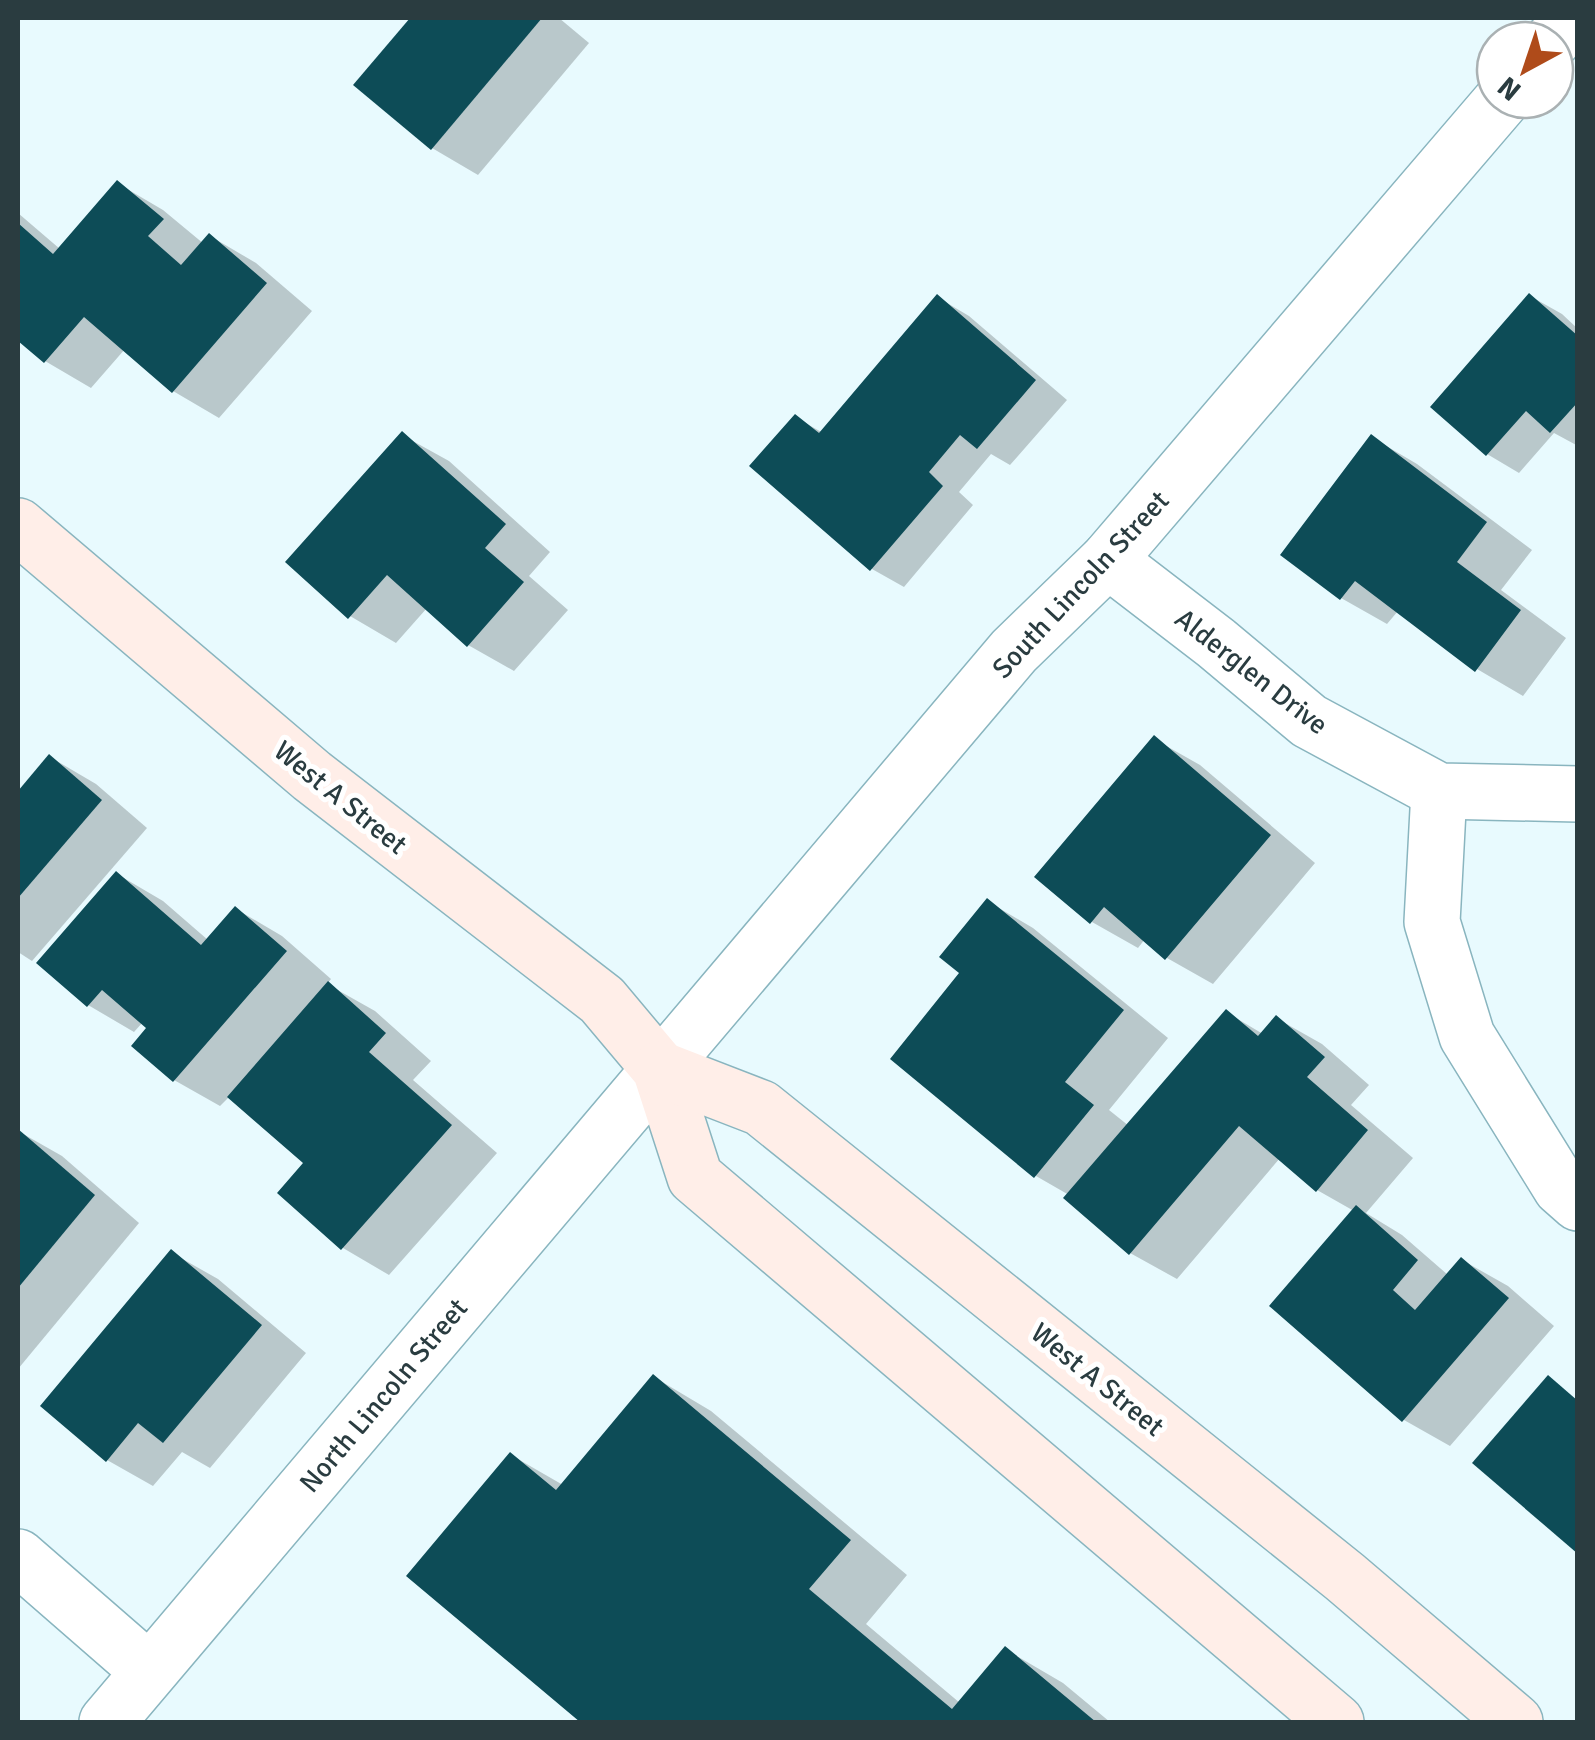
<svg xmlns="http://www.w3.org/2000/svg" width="1595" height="1740" font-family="Signika,sans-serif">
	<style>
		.shadow { fill: #0003 }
		.building { fill: #0d4c57 }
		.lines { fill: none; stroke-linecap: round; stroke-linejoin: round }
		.street-casing { stroke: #89b5bf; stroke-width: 58 }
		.secondary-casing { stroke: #89b5bf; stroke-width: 58 }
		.street { stroke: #fff; stroke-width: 55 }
		.secondary { stroke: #ffeee8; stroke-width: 55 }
		.labels { text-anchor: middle; stroke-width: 10; stroke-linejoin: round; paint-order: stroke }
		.street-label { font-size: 28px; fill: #2a3c40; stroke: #fff }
	</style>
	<rect width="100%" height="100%" fill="#e8fafe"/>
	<g class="shadow">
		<path d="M 414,18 L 559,18 L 589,43 L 478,175 L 432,148 L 356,85 Z"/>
		<path d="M 117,183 L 163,210 L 204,244 L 210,236 L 256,263 L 312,311 L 219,418 L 173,391 L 125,349 L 91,388 L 45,361 L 18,337 L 18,213 L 60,249 Z"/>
		<path d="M 1530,296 L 1562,314 L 1578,329 L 1578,446 L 1554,433 L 1519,473 L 1487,454 Z"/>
		<path d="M 937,297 L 969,316 L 1067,400 L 1010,465 L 991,454 L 959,492 L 973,505 L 904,587 L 872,569 L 795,417 L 823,433 Z"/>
		<path d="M 402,435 L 449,461 L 550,552 L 529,576 L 568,610 L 514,671 L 468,645 L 427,608 L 396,643 L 350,616 Z"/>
		<path d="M 1371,437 L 1417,464 L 1532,550 L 1501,590 L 1566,638 L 1523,696 L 1477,669 L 1398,611 L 1387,624 L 1341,598 Z"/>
		<path d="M 1154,739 L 1200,765 L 1315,863 L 1213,984 L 1167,958 L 1145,939 L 1138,948 L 1092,922 Z"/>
		<path d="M 50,757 L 96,784 L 147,828 L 32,961 L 18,952 L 18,792 Z"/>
		<path d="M 117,874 L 163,901 L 208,940 L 236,909 L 282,936 L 331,979 L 327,984 L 375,1011 L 431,1061 L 413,1080 L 497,1153 L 389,1275 L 343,1248 L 280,1193 L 307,1163 L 230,1096 L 220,1106 L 174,1080 L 149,1028 L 143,1022 L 134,1032 L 88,1005 Z"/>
		<path d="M 987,901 L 1033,928 L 1168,1038 L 1109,1110 L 1129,1126 L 1226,1012 L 1263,1034 L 1276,1018 L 1322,1044 L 1369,1085 L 1351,1105 L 1413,1158 L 1366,1213 L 1402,1235 L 1448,1275 L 1462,1260 L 1508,1286 L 1554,1326 L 1450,1446 L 1404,1420 L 1354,1211 L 1317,1190 L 1280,1158 L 1177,1279 L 1130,1253 L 1069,1195 L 1036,1176 L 893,1059 L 963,973 Z"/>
		<path d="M 18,1131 L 62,1156 L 139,1223 L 18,1369 Z"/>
		<path d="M 172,1253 L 218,1279 L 306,1353 L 210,1468 L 182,1452 L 153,1486 L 107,1460 Z"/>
		<path d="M 654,1377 L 711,1411 L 907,1575 L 866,1624 L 960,1703 L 1005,1649 L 1063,1683 L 1110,1722 L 584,1722 L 410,1576 L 511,1455 L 563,1485 Z"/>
	</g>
	<g class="building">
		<path d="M 410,18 L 542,18 L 431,150 L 353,85 Z"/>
		<path d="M 117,180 L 164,219 L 148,236 L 181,265 L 209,233 L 267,283 L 172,393 L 84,317 L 44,363 L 18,341 L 18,223 L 53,254 Z"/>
		<path d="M 1529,293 L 1578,336 L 1578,402 L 1550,433 L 1526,411 L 1486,456 L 1430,407 Z"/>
		<path d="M 937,294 L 1036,380 L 977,449 L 960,435 L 929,472 L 943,486 L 870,571 L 749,466 L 795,414 L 819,433 Z"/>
		<path d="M 402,431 L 506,524 L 485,548 L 524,582 L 467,647 L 387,575 L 348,619 L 285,562 Z"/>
		<path d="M 1371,434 L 1487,522 L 1457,562 L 1521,610 L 1475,672 L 1355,581 L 1340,600 L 1280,555 Z"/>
		<path d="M 1154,735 L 1271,835 L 1165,960 L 1104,907 L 1090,924 L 1034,877 Z"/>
		<path d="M 49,754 L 102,800 L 18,898 L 18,791 Z"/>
		<path d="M 116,871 L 201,945 L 235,906 L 287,951 L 173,1082 L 131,1046 L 146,1028 L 102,990 L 87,1007 L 36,963 Z"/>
		<path d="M 987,898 L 1124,1010 L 1065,1082 L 1094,1105 L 1034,1178 L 890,1059 L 959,973 L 939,957 Z"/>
		<path d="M 328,981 L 386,1033 L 369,1052 L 452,1125 L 341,1250 L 277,1193 L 303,1163 L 227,1097 Z"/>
		<path d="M 1226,1009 L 1258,1036 L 1276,1015 L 1325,1057 L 1307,1077 L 1368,1130 L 1316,1192 L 1239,1126 L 1129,1255 L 1063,1198 Z"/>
		<path d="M 18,1129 L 95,1195 L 18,1288 Z"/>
		<path d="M 1356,1205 L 1418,1260 L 1393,1290 L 1415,1310 L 1461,1257 L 1509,1298 L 1402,1422 L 1269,1306 Z"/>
		<path d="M 171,1249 L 262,1325 L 163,1443 L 138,1423 L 106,1462 L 40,1406 Z"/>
		<path d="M 653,1374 L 851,1540 L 809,1589 L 952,1709 L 1005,1646 L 1096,1722 L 580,1722 L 406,1576 L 510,1452 L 556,1490 Z"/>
		<path d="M 1548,1375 L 1578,1401 L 1578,1554 L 1472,1463 Z"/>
	</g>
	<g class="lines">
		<g class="street-casing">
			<g id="street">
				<path d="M 1553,40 L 1573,18"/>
				<path d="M 1108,560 L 1216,643 L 1309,721 L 1439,791 L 1578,794"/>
				<path d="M 1439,791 L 1432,922 L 1467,1036 L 1561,1188 L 1578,1203"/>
				<path d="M 18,1557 L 149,1671"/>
				<path d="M 107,1722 L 1014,651 L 1108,560 L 1502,100"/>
			</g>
		</g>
		<g class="secondary-casing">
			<g id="secondary">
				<path d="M 18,526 L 312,776 L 602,1000 L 660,1069 L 695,1177 L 1336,1722"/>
				<path d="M 660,1069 L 761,1108 L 1345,1577 L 1515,1722"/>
			</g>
		</g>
		<use href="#street" class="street"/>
		<use href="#secondary" class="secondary"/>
	</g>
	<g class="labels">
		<g class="street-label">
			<text transform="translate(1080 584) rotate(-47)" y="10">South Lincoln Street</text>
			<text transform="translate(1252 671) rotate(38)" y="10">Alderglen Drive</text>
			<text transform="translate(341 797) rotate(39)" y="10">West A Street</text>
			<text transform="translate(1098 1379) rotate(39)" y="10">West A Street</text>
			<text transform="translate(383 1395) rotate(-50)" y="10">North Lincoln Street</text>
		</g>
	</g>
	<rect width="1595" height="1740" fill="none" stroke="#2a3c40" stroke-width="40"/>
	<g transform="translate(1525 70) rotate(220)"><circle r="48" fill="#ffffff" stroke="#aab1b3" stroke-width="2.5"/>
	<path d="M0-8L18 38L0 25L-18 38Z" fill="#af4b1a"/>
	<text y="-15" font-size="28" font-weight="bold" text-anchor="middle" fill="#2a3c40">N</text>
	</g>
</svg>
